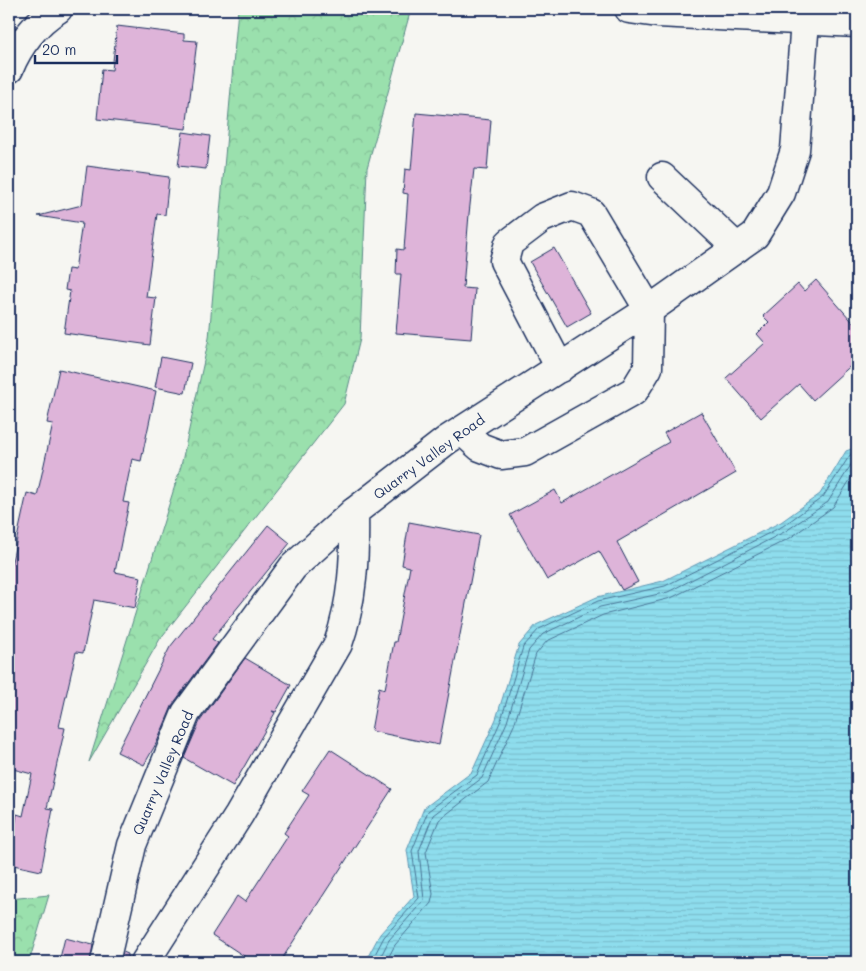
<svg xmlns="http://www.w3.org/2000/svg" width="866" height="971" font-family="Mali,sans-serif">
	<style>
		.forest { fill: url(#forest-crowns); stroke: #5a8886 }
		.water { fill: url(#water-rules); stroke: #6097b4 }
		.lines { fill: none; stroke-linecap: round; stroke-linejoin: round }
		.shore { stroke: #497597; stroke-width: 1 }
		.building { fill: #deb4d9; stroke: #1b2f5e }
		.minor-casing { stroke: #1b2f5e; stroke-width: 31 }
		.minor { stroke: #f6f6f2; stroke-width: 28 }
		.labels { text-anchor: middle; stroke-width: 4; stroke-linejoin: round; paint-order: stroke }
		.street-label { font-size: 14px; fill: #1b2f5e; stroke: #f6f6f2 }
	</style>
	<defs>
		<pattern id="forest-crowns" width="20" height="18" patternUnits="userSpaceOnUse" patternTransform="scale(1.25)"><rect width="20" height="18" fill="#9ae0ad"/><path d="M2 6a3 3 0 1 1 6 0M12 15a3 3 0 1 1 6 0" fill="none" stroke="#84c097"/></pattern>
		<pattern id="water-rules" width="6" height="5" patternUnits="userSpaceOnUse" patternTransform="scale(1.25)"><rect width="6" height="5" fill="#8edded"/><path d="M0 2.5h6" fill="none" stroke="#7abece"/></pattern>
	</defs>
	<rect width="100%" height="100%" fill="#f6f6f2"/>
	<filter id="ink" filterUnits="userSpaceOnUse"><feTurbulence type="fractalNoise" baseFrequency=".02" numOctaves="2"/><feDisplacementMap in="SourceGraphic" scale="10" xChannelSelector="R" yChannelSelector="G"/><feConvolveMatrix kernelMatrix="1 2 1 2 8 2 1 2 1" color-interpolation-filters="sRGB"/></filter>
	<g filter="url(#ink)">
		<g class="forest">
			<path d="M 238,9 L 411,9 L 367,168 L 360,339 L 344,404 L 160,639 L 89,762 L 181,466 L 209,338 Z"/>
			<path d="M 49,895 L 29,962 L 9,962 L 9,899 Z"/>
		</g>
		<path class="water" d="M 857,447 L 857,962 L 365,962 L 380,934 L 414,896 L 407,850 L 424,808 L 472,772 L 496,719 L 519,645 L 536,625 L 597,597 L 663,581 L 781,522 L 820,494 L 846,451 Z"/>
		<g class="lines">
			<g class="shore">
				<path d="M 371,962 L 384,937 L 419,898 L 412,851 L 428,811 L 477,775 L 501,720 L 523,647 L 539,629 L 598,601 L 665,586 L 783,526 L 823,497 L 850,455 L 857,452"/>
				<path d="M 378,962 L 389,940 L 424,900 L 419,851 L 433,815 L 482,778 L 507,722 L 529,650 L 543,634 L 600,607 L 668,592 L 786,531 L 828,502 L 854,460 L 857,459"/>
				<path d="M 386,962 L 395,945 L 431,903 L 433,894 L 426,852 L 439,820 L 488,782 L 514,725 L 536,654 L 547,641 L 603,615 L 671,598 L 790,538 L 833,507 L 857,469"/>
			</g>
		</g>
		<g class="building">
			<path d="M 117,26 L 184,34 L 184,40 L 197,41 L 186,129 L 97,119 L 102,69 L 112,70 Z"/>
			<path d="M 416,113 L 491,120 L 487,170 L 474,169 L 469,214 L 463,288 L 475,289 L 471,339 L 396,333 L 401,274 L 396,274 L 397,249 L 404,250 L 408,194 L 403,193 L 405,169 L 411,170 Z"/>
			<path d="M 183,132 L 210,136 L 206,169 L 178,166 Z"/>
			<path d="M 87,166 L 169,177 L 165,215 L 157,214 L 146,297 L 156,298 L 150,345 L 64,333 L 70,291 L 65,290 L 68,269 L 75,270 L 82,223 L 38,216 L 82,205 Z"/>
			<path d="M 554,248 L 591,313 L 567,327 L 530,262 Z"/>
			<path d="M 816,280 L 857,327 L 857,360 L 813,400 L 799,384 L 761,418 L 726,378 L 765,343 L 757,334 L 769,322 L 763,316 L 798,284 L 804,291 Z"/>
			<path d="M 161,357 L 191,363 L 185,393 L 155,387 Z"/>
			<path d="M 59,369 L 156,391 L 141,461 L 132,459 L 123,502 L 129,503 L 115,572 L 141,577 L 135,608 L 94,600 L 83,653 L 76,652 L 59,727 L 65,728 L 47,808 L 53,809 L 41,871 L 9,864 L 9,825 L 15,826 L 17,814 L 23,816 L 32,774 L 9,768 L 9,575 L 27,493 L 37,496 L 53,424 L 47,423 Z"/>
			<path d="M 701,412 L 736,473 L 617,542 L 638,582 L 622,590 L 599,551 L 547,580 L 510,515 L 555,490 L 562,503 L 669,442 L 664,433 Z"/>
			<path d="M 409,522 L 479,535 L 439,745 L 371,731 L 379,687 L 385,689 L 394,642 L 396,642 L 410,567 L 402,565 Z"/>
			<path d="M 268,525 L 290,543 L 212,639 L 218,643 L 173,704 L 157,742 L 144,765 L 117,752 L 170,647 Z"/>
			<path d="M 245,658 L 291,685 L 276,712 L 272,711 L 275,713 L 233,786 L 184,758 L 200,721 Z"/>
			<path d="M 330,749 L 392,789 L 280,962 L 253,962 L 212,935 L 237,896 L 245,902 L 288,836 L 284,833 L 309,795 L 302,791 Z"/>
			<path d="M 65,938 L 93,945 L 90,962 L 59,962 Z"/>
			<path d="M 123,952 L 128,954 L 127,962 L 121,962 Z"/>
		</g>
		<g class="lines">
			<g class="minor-casing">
				<g id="minor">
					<path d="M 629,9 L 658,13 L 857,23"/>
					<path d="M 9,69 C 18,46 37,21 58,9"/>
					<path d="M 662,177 L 737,248"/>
					<path d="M 462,431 L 480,447 L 501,455 L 525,452 L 634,391 L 648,368 L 649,310 L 591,213 L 572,206 L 542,218 L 509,243 L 504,261 L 560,368"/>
					<path d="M 105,962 L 132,845 L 186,713 L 293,567 L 354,512 L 447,440 L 649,310 L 755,235 L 781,193 L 795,150 L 805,21"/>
					<path d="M 145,962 L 239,815 L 338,644 C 353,601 355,557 354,512"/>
				</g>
			</g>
			<use href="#minor" class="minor"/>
		</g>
	</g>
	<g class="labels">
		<g class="street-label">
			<text transform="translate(429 457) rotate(-36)" y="5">Quarry Valley Road</text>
			<text transform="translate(163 773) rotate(-67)" y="5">Quarry Valley Road</text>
		</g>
	</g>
	<rect width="866" height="971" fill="none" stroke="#f6f6f2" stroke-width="30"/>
	<rect x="15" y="15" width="836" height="941" fill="none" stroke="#1b2f5e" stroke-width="2" filter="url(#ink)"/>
	<path d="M35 55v8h82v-8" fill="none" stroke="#1b2f5e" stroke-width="2.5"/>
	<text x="42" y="55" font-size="15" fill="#1b2f5e" stroke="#f6f6f2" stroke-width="4" paint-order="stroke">20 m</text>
</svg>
